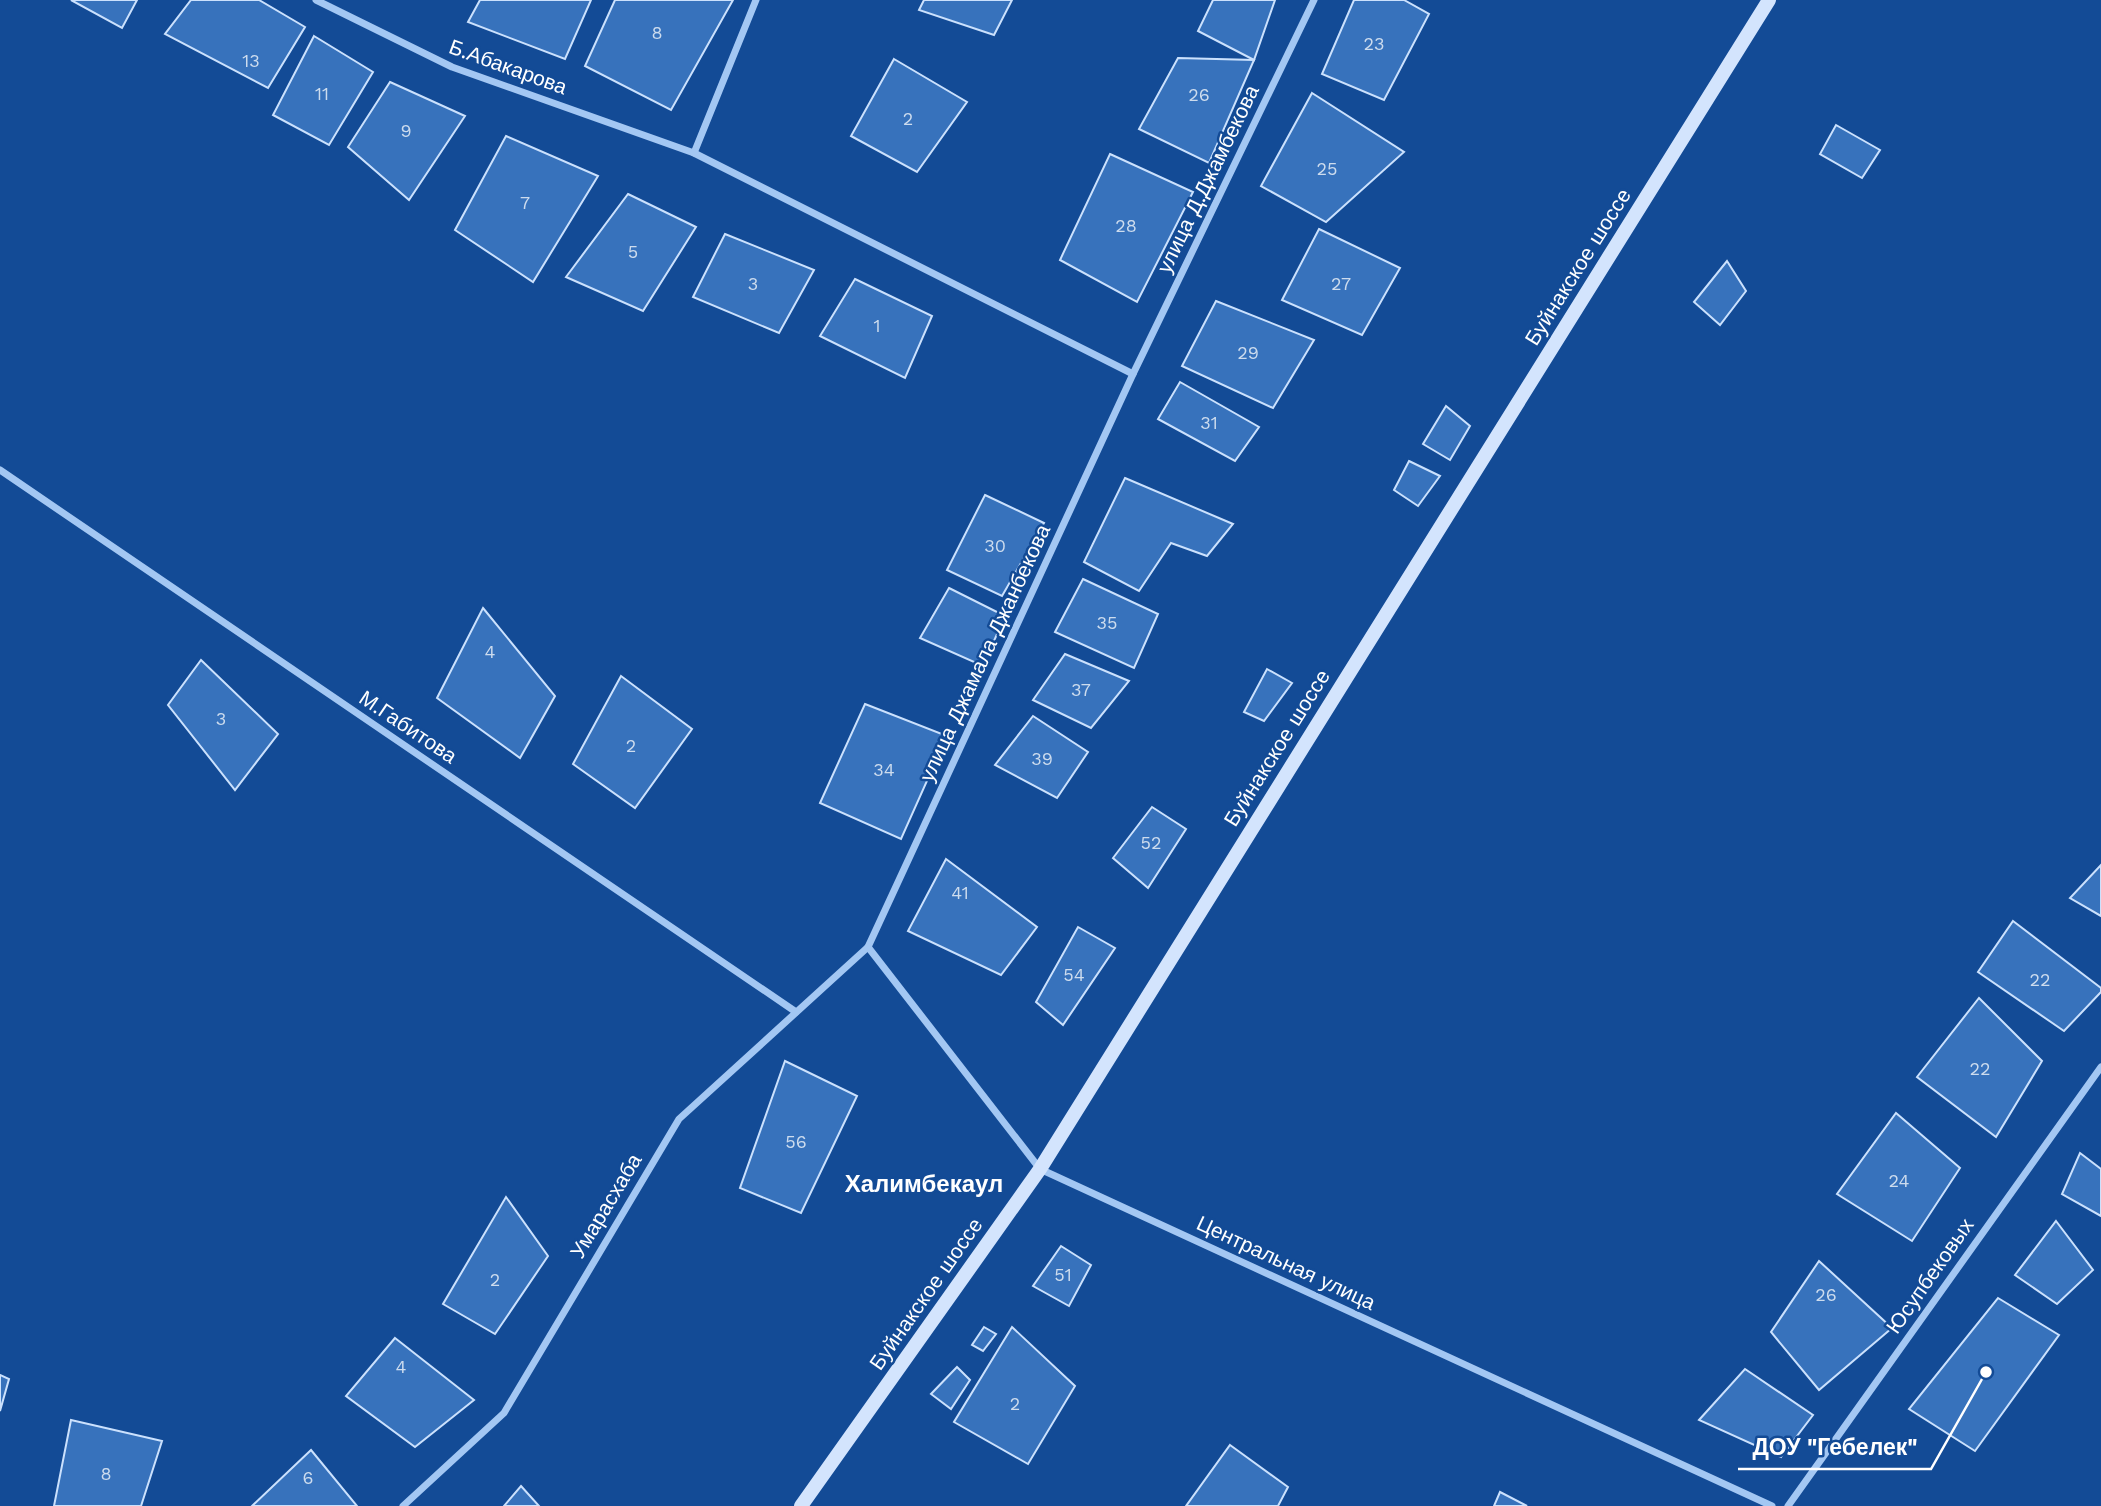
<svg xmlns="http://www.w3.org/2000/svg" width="2101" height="1506" font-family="'Work Sans',sans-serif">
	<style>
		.building { fill: #3772bc; stroke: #cbe1fd; stroke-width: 2 }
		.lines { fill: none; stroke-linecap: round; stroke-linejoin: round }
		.street { stroke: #a3c7f3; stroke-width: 7 }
		.secondary { stroke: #d3e4fd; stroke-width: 14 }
		.labels { text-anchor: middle; stroke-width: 5; stroke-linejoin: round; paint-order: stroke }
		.number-label { font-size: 18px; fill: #cddcee }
		.street-label { font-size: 21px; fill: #fff; stroke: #134b96 }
		.quarter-label { font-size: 24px; font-weight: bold; fill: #fff; stroke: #134b96 }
		.leader { fill: none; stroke: #fff; stroke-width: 2.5 }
		.callout-dot { fill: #fff; stroke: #134b96; stroke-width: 2.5 }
		.callout-label { font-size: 23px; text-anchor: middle; font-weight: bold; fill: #fff; stroke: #134b96; stroke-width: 5; stroke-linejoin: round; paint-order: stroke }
	</style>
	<rect width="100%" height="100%" fill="#134b96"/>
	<g class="building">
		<path d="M 71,0 L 137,0 L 122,28 Z"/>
		<path d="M 191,0 L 259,0 L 305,27 L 268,88 L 165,34 Z"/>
		<path d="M 480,0 L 591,0 L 565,59 L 468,22 Z"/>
		<path d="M 615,0 L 733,0 L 671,110 L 585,66 Z"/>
		<path d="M 924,0 L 1012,0 L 994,35 L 919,10 Z"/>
		<path d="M 1213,0 L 1275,0 L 1254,60 L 1198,31 Z"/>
		<path d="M 1354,0 L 1404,0 L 1429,14 L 1384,100 L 1322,74 Z"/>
		<path d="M 314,36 L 373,72 L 329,145 L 273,115 Z"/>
		<path d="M 1178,58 L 1254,60 L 1209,163 L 1139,129 Z"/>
		<path d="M 894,59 L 967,102 L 917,172 L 851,136 Z"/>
		<path d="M 390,82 L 465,116 L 409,200 L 348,147 Z"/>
		<path d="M 1312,93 L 1404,152 L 1326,222 L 1261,186 Z"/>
		<path d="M 1836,125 L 1880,150 L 1862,178 L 1820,154 Z"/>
		<path d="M 506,136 L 598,176 L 533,282 L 455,230 Z"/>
		<path d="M 1110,154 L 1193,192 L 1137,302 L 1060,260 Z"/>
		<path d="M 628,194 L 696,227 L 643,311 L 566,277 Z"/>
		<path d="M 1319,229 L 1400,268 L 1362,335 L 1282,300 Z"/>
		<path d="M 725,234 L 814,270 L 779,333 L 693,297 Z"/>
		<path d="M 1727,261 L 1746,291 L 1720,325 L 1694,302 Z"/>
		<path d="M 855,279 L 932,316 L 905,378 L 820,336 Z"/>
		<path d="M 1216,301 L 1314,340 L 1273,408 L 1182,366 Z"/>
		<path d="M 1180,382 L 1259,427 L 1235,461 L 1158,419 Z"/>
		<path d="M 1446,406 L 1470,426 L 1450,460 L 1423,444 Z"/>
		<path d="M 1409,461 L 1440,476 L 1418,506 L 1394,490 Z"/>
		<path d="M 1125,478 L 1233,524 L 1207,556 L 1171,543 L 1139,591 L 1084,562 Z"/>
		<path d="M 985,495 L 1044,523 L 1002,596 L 947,570 Z"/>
		<path d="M 1083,579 L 1158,614 L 1134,668 L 1055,632 Z"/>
		<path d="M 949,588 L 1005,616 L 983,666 L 920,638 Z"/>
		<path d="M 483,608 L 555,696 L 520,758 L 437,698 Z"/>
		<path d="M 1065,654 L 1129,681 L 1091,728 L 1033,700 Z"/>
		<path d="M 201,660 L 278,734 L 235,790 L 168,705 Z"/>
		<path d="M 1267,669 L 1292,683 L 1264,721 L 1244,712 Z"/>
		<path d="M 621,676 L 692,729 L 635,808 L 573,764 Z"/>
		<path d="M 865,704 L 947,736 L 901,839 L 820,803 Z"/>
		<path d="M 1033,716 L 1088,752 L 1057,798 L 995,765 Z"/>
		<path d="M 1152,807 L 1186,829 L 1148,888 L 1113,858 Z"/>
		<path d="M 946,859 L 1037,927 L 1001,975 L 908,931 Z"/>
		<path d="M 2101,865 L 2101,916 L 2070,898 Z"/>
		<path d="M 2013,921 L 2101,988 L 2101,992 L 2064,1031 L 1978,972 Z"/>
		<path d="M 1078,927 L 1115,948 L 1063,1025 L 1036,1002 Z"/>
		<path d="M 1979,998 L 2042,1061 L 1996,1137 L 1917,1077 Z"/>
		<path d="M 785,1061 L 857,1096 L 801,1213 L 740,1188 Z"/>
		<path d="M 1896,1113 L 1960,1168 L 1912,1241 L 1837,1194 Z"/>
		<path d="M 2080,1153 L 2101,1169 L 2101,1216 L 2062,1194 Z"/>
		<path d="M 506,1197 L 548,1256 L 495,1334 L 443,1304 Z"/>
		<path d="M 2056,1221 L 2093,1270 L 2057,1304 L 2015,1275 Z"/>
		<path d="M 1061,1246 L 1091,1265 L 1069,1306 L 1033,1286 Z"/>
		<path d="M 1819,1261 L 1892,1328 L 1819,1390 L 1771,1332 Z"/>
		<path d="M 1998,1298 L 2059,1335 L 1975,1451 L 1909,1409 Z"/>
		<path d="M 984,1327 L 996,1334 L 983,1351 L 972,1345 Z"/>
		<path d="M 1012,1327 L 1075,1386 L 1028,1464 L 954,1422 Z"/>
		<path d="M 395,1338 L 474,1400 L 415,1447 L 346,1396 Z"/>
		<path d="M 957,1367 L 970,1380 L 951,1409 L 931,1394 Z"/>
		<path d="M 1745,1369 L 1813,1415 L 1781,1457 L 1699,1420 Z"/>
		<path d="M 0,1375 L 9,1379 L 0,1411 Z"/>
		<path d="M 71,1420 L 162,1441 L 141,1506 L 54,1506 Z"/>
		<path d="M 1230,1445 L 1288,1487 L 1278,1506 L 1186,1506 Z"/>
		<path d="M 311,1450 L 357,1506 L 252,1506 Z"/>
		<path d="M 521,1486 L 539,1506 L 504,1506 Z"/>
		<path d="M 1500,1492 L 1527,1506 L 1494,1506 Z"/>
	</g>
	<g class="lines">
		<g class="street">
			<path d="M 316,0 L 452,67 L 694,153 L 1133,374"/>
			<path d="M 694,153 L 756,0"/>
			<path d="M 0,470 L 796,1012"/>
			<path d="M 868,947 L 1040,1169 L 1772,1506"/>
			<path d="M 403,1506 L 504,1413 L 679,1119 L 868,947 L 1133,374 L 1314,0"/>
			<path d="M 1788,1506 L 2101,1067"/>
		</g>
		<path class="secondary" d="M 801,1506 L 1040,1169 L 1769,0"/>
	</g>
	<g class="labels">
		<g class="number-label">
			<text x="657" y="39">8</text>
			<text x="1374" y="50">23</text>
			<text x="251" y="67">13</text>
			<text x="322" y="100">11</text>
			<text x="1199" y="101">26</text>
			<text x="908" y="125">2</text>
			<text x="406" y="137">9</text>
			<text x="1327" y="175">25</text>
			<text x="525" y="209">7</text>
			<text x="1126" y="232">28</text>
			<text x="633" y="258">5</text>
			<text x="753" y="290">3</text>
			<text x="1341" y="290">27</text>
			<text x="877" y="332">1</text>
			<text x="1248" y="359">29</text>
			<text x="1209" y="429">31</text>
			<text x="995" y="552">30</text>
			<text x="1107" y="629">35</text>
			<text x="490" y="658">4</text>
			<text x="1081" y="696">37</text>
			<text x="221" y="725">3</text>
			<text x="631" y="752">2</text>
			<text x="1042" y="765">39</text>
			<text x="884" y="776">34</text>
			<text x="1151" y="849">52</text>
			<text x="960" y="899">41</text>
			<text x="1074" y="981">54</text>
			<text x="2040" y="986">22</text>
			<text x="1980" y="1075">22</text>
			<text x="796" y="1148">56</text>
			<text x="1899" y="1187">24</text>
			<text x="1063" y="1281">51</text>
			<text x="495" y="1286">2</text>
			<text x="1826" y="1301">26</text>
			<text x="401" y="1373">4</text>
			<text x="1015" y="1410">2</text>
			<text x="106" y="1480">8</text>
			<text x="308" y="1484">6</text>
		</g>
		<g class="street-label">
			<text transform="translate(508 67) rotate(20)" y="7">Б.Абакарова</text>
			<text transform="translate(1208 179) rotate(-64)" y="7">улица Д.Джамбекова</text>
			<text transform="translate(1578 267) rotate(-58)" y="7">Буйнакское шоссе</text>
			<text transform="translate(985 653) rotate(-65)" y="7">улица Джамала Джанбекова</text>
			<text transform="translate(408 727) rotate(34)" y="7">М.Габитова</text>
			<text transform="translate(1277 748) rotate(-58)" y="7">Буйнакское шоссе</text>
			<text transform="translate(606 1206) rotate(-59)" y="7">Умарасхаба</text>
			<text transform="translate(1286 1263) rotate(25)" y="7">Центральная улица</text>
			<text transform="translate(1930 1276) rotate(-55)" y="7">Юсупбековых</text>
			<text transform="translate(926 1294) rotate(-55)" y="7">Буйнакское шоссе</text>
		</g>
		<g class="quarter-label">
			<text x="924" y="1192">Халимбекаул</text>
		</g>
	</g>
	<path class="leader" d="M1986 1372L1931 1469H1738"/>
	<circle class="callout-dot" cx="1986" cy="1372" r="7"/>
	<g class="callout-label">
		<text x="1835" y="1455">ДОУ "Гебелек"</text>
	</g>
</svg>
